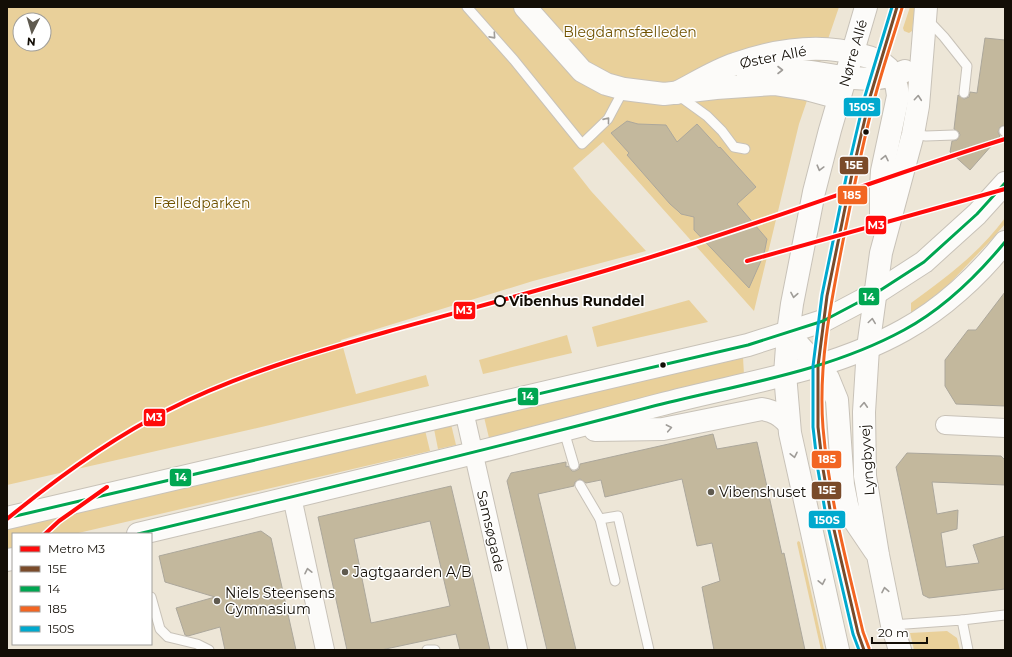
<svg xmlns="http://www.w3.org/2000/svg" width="1012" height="657" font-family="Montserrat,sans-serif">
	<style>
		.green { fill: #e9d09a; fill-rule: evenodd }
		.building { fill: #c3b89d; stroke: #aca79b; fill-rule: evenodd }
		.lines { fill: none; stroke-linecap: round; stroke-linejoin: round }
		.service-casing { stroke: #c8c2b8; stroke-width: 11 }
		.minor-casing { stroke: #c8c2b8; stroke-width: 20 }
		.tertiary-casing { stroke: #c8c2b8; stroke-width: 24 }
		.service { stroke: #fcfbf9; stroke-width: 9 }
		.minor { stroke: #fcfbf9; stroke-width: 18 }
		.tertiary { stroke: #fcfbf9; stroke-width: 22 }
		.bus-1-casing { stroke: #fff; stroke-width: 6 }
		.bus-2-casing { stroke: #fff; stroke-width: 6 }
		.bus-3-casing { stroke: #fff; stroke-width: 6 }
		.bus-4-casing { stroke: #fff; stroke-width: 6 }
		.bus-1 { stroke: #7a4b2a; stroke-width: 3 }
		.bus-2 { stroke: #00a651; stroke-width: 3 }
		.bus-3 { stroke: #f26522; stroke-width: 3 }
		.bus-4 { stroke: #00a9ce; stroke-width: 3 }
		.metro-1-casing { stroke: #fff; stroke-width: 7 }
		.metro-1 { stroke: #ff0a0a; stroke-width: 4 }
		.oneway { stroke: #9f9c98 }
		.bus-dot { fill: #130e06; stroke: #fff; stroke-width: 1.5 }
		.stop-dot { fill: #fff; stroke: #130e06; stroke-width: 2 }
		.poi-dot { fill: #5f5a4f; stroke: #fff; stroke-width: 1.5 }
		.labels { text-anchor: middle; stroke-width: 3; stroke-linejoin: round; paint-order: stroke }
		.park-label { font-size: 14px; fill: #705200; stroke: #fff }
		.street-label { font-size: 14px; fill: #130e06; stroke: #fff }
		.stop-label { font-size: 14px; font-weight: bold; fill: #130e06; stroke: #fff; text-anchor: start }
		.poi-label { font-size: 14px; fill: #130e06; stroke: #fff; text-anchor: start }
		.line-badge { stroke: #fff; stroke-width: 1.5 }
		.badge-label { font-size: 11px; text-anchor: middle; font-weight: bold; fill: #fff }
	</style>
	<rect width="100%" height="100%" fill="#ede6d7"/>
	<g class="green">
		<path d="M 7,7 L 839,7 L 799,124 L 754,311 L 603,142 L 573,168 L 591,191 L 646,251 L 533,281 L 341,340 L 356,394 L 426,375 L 429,386 L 270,425 L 7,485 ZM 20,20 L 44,20 L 44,44 L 20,44 Z"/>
		<path d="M 910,7 L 915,7 L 912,31 L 909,33 L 904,31 L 903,28 Z"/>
		<path d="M 1005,218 L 1005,224 L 992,239 L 947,286 L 911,314 L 911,303 C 947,277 979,253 1005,218 Z"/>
		<path d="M 689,300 L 708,322 L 597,347 L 592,327 Z"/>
		<path d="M 567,335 L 572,353 L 483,374 L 479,360 Z"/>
		<path d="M 743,357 L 744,375 L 489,438 L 484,417 Z"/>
		<path d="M 451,424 L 456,445 L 438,449 L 434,429 Z"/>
		<path d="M 425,430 L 430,451 L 74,534 L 13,534 L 13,548 L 7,550 L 7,527 Z"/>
		<path d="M 798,541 L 800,542 L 824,650 L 821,650 L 797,543 Z"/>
		<path d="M 947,631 L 957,638 L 960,650 L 914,650 L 910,633 Z"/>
	</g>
	<g class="building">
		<path d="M 985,38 L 1005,40 L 1005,125 L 1000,127 L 998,132 L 1000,136 L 970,170 L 950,152 L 952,141 L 957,140 L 960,135 L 959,132 L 954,129 L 958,95 L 964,99 L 969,97 L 970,92 L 977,93 Z"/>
		<path d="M 627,121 L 638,124 L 666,125 L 677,142 L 697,124 L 719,148 L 720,147 L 756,187 L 737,204 L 767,239 L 764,254 L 749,288 L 694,230 L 694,217 L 681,214 L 678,211 L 670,204 L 627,155 L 629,153 L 611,133 Z"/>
		<path d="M 1005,292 L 1005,406 L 956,404 L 945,386 L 945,360 L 968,330 L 976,330 Z"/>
		<path d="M 713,434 L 717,449 L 757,442 L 782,554 L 784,553 L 805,650 L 714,650 L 702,587 L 720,581 L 712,543 L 697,546 L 682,479 L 605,497 L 601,480 L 586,483 L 580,479 L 575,482 L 574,486 L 538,494 L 576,650 L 547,650 L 507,481 L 511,473 L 566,462 L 566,467 L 568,466 L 572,471 L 575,471 L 579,469 L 580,464 Z"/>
		<path d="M 907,453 L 1001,456 L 1005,460 L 1005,485 L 932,482 L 937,514 L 958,510 L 957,529 L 941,533 L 946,567 L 979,563 L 973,545 L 1005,536 L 1005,589 L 929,598 L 923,595 L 896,467 Z"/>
		<path d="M 451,486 L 490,650 L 460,650 L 456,634 L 381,650 L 347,650 L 318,517 ZM 430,521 L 450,606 L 371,623 L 354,539 Z"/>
		<path d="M 261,531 L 271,538 L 296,650 L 225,650 L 220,627 L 188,636 L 185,635 L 176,608 L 215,597 L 165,582 L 159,556 Z"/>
	</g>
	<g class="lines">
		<g class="service-casing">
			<g id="service">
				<path d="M 467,7 L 514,60 L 582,144 L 608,119 L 624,89"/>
				<path d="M 927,19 L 944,37 L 967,66 L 964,93"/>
				<path d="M 880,62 L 897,7"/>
				<path d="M 678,95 L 707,116 L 722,131 L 734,147 L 745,149"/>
				<path d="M 1004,131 L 1005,132"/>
				<path d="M 913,134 L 926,136 L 954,135"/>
				<path d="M 564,431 L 574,465"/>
				<path d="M 580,485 L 600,519 L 618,516 L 649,650"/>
				<path d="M 600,519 L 615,581"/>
				<path d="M 151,597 L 160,629 L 168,637 L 197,644 L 209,650"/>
				<path d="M 962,620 L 1005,615"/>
				<path d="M 892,625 L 962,620 L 968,650"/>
				<path d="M 427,650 L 435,650"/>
				<path d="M 864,650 L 858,633 L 826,492 L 818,427 L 817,381 L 827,296 L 868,106 L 875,78"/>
			</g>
		</g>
		<g class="minor-casing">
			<g id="minor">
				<path d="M 464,411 L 518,650"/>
				<path d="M 945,425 L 1005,428"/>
				<path d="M 292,497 L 325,650"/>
			</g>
		</g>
		<g class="tertiary-casing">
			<g id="tertiary">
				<path d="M 525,7 L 582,71 L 606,84 L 624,89 L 664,94 L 716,88 L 774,84 L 806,89 L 839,98"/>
				<path d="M 748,75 C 799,56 855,94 905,71"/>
				<path d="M 676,93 C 694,84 716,70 735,64 C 775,50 820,43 861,55 C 870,57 881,61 888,68 C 895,76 897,85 898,96 L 882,171 L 881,187 L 881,226"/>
				<path d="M 788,333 L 828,378 L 837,400 L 843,485 L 847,505 L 850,514 L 875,551"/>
				<path d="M 595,430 L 663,429 L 762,409 C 774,411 780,415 788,423"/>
				<path d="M 7,518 L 748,345 L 823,321 L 876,293 L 924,262 L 977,214 L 1005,183"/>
				<path d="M 138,534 C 250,507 362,481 474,453 C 536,438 597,421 659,405 C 741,383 829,372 904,330 C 942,309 978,276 1005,242"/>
				<path d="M 7,560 L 13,559"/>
				<path d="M 838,650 L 790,433 L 785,374 L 788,333 L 792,304 L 814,192 L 830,130 L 866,7"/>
				<path d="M 900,650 L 892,625 L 878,555 L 865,476 L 864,412 L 868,348 L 881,253 L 913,134 L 918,106 L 926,7"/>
			</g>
		</g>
		<use href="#service" class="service"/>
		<use href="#minor" class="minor"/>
		<use href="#tertiary" class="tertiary"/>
		<g class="bus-1-casing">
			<path id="bus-1" d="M 864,650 L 858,633 L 832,521 L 823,469 L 818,427 L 818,366 L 827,296 L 852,174 L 870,97 L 897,7"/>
		</g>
		<g class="bus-2-casing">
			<g id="bus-2">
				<path d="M 7,518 L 748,345 L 823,321 L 876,293 L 924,262 L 977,214 L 1005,183"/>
				<path d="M 138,534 C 309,493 480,452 650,407 C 735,385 825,373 904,330 C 943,309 976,277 1005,242"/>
			</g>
		</g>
		<g class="bus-3-casing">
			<path id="bus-3" d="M 869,648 L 863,632 C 847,564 829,497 823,428 C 818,365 831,302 843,241 C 853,193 862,144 875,97 C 883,67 893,38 902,8"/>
		</g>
		<g class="bus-4-casing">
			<path id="bus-4" d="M 859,650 L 853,634 L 827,522 L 818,470 L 813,427 L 813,366 L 822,295 L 847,173 L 865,96 L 892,7"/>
		</g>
		<use href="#bus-1" class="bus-1"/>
		<use href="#bus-2" class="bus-2"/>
		<use href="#bus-3" class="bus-3"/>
		<use href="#bus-4" class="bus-4"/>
		<g class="metro-1-casing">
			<g id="metro-1">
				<path d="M 747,261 L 1005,189"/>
				<path d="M 7,519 C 57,478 110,439 168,410 C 237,375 312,353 386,332 C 468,309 550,288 631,263 C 757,226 879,178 1005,139"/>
				<path d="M 45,534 L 59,521 L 107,487"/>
			</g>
		</g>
		<use href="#metro-1" class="metro-1"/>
	</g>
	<defs><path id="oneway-chevron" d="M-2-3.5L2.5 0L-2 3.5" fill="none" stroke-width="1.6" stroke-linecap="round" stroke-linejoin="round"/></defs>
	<g class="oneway">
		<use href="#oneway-chevron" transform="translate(493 36) rotate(48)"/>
		<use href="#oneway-chevron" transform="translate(780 70)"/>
		<use href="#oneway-chevron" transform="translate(918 98) rotate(-85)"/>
		<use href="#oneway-chevron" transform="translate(607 120) rotate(-51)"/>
		<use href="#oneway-chevron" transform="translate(885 158) rotate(-78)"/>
		<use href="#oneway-chevron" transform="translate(820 168) rotate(105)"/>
		<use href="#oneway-chevron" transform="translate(794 295) rotate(100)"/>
		<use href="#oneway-chevron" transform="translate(872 321) rotate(-82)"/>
		<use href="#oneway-chevron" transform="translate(864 405) rotate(-87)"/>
		<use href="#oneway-chevron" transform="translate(669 428) rotate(-11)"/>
		<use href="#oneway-chevron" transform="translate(794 455) rotate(78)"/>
		<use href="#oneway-chevron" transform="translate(308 571) rotate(-102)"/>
		<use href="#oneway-chevron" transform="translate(822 582) rotate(78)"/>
		<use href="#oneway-chevron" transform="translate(885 590) rotate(-101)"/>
	</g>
	<g class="bus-dot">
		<circle cx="866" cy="132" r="3.5"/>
		<circle cx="663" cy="365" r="3.5"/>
	</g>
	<circle class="stop-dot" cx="500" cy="301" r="5"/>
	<g class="poi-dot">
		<circle cx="711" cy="492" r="4"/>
		<circle cx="345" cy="572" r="4"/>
		<circle cx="217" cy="601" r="4"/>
	</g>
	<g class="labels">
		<g class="park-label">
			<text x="630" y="37">Blegdamsfælleden</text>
			<text x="202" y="208">Fælledparken</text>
		</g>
		<g class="street-label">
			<text transform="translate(853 53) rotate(-74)" y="5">Nørre Allé</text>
			<text transform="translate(773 57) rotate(-11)" y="5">Øster Allé</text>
			<text transform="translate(867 460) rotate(-94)" y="5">Lyngbyvej</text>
			<text transform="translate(491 531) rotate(77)" y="5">Samsøgade</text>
		</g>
		<g class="stop-label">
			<text x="509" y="306">Vibenhus Runddel</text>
		</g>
		<g class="poi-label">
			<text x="719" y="497">Vibenshuset</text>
			<text x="353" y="577">Jagtgaarden A/B</text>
			<text x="225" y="598">Niels Steensens<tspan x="225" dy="16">Gymnasium</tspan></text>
		</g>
	</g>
	<g class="line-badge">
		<rect x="843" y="97" width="38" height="20" rx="4" fill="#00a9ce"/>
		<rect x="839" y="156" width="30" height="19" rx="4" fill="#7a4b2a"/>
		<rect x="837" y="185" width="31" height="20" rx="4" fill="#f26522"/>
		<rect x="865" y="215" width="22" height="20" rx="4" fill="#ff0a0a"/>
		<rect x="858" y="287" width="22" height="19" rx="4" fill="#00a651"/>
		<rect x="453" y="301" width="23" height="19" rx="4" fill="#ff0a0a"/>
		<rect x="517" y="387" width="22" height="19" rx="4" fill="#00a651"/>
		<rect x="143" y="408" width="23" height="19" rx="4" fill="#ff0a0a"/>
		<rect x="811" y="450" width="31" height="19" rx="4" fill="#f26522"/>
		<rect x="169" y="468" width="23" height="19" rx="4" fill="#00a651"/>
		<rect x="811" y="481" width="31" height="19" rx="4" fill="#7a4b2a"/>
		<rect x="808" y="510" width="38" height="19" rx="4" fill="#00a9ce"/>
	</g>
	<g class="badge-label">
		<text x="862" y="111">150S</text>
		<text x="854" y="169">15E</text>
		<text x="852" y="199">185</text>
		<text x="876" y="229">M3</text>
		<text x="869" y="301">14</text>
		<text x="464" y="314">M3</text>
		<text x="528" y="400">14</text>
		<text x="154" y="421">M3</text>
		<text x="827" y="463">185</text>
		<text x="181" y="481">14</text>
		<text x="827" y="494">15E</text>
		<text x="827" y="524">150S</text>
	</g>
	<rect width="1012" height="657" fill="none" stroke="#130e06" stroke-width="16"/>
	<rect x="12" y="533" width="140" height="112" fill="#ffffff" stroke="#a19f9b"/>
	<rect x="20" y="546" width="20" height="6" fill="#ff0a0a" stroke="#a19f9b"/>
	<text x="48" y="553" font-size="12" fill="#130e06">Metro M3</text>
	<rect x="20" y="566" width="20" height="6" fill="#7a4b2a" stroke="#a19f9b"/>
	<text x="48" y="573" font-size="12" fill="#130e06">15E</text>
	<rect x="20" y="586" width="20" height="6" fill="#00a651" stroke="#a19f9b"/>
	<text x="48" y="593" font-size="12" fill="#130e06">14</text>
	<rect x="20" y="606" width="20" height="6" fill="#f26522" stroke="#a19f9b"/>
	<text x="48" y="613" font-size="12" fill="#130e06">185</text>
	<rect x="20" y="626" width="20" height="6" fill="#00a9ce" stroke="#a19f9b"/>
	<text x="48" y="633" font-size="12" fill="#130e06">150S</text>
	<g transform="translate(32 32) rotate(185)"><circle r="19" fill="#ffffff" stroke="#a19f9b"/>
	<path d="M0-3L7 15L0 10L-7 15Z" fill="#5f5a4f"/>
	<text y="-6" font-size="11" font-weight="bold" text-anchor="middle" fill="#130e06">N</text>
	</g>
	<path d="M872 637v6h55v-6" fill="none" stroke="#130e06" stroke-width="2"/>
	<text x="878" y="637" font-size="12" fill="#130e06" stroke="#ffffff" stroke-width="3" paint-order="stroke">20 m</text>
</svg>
